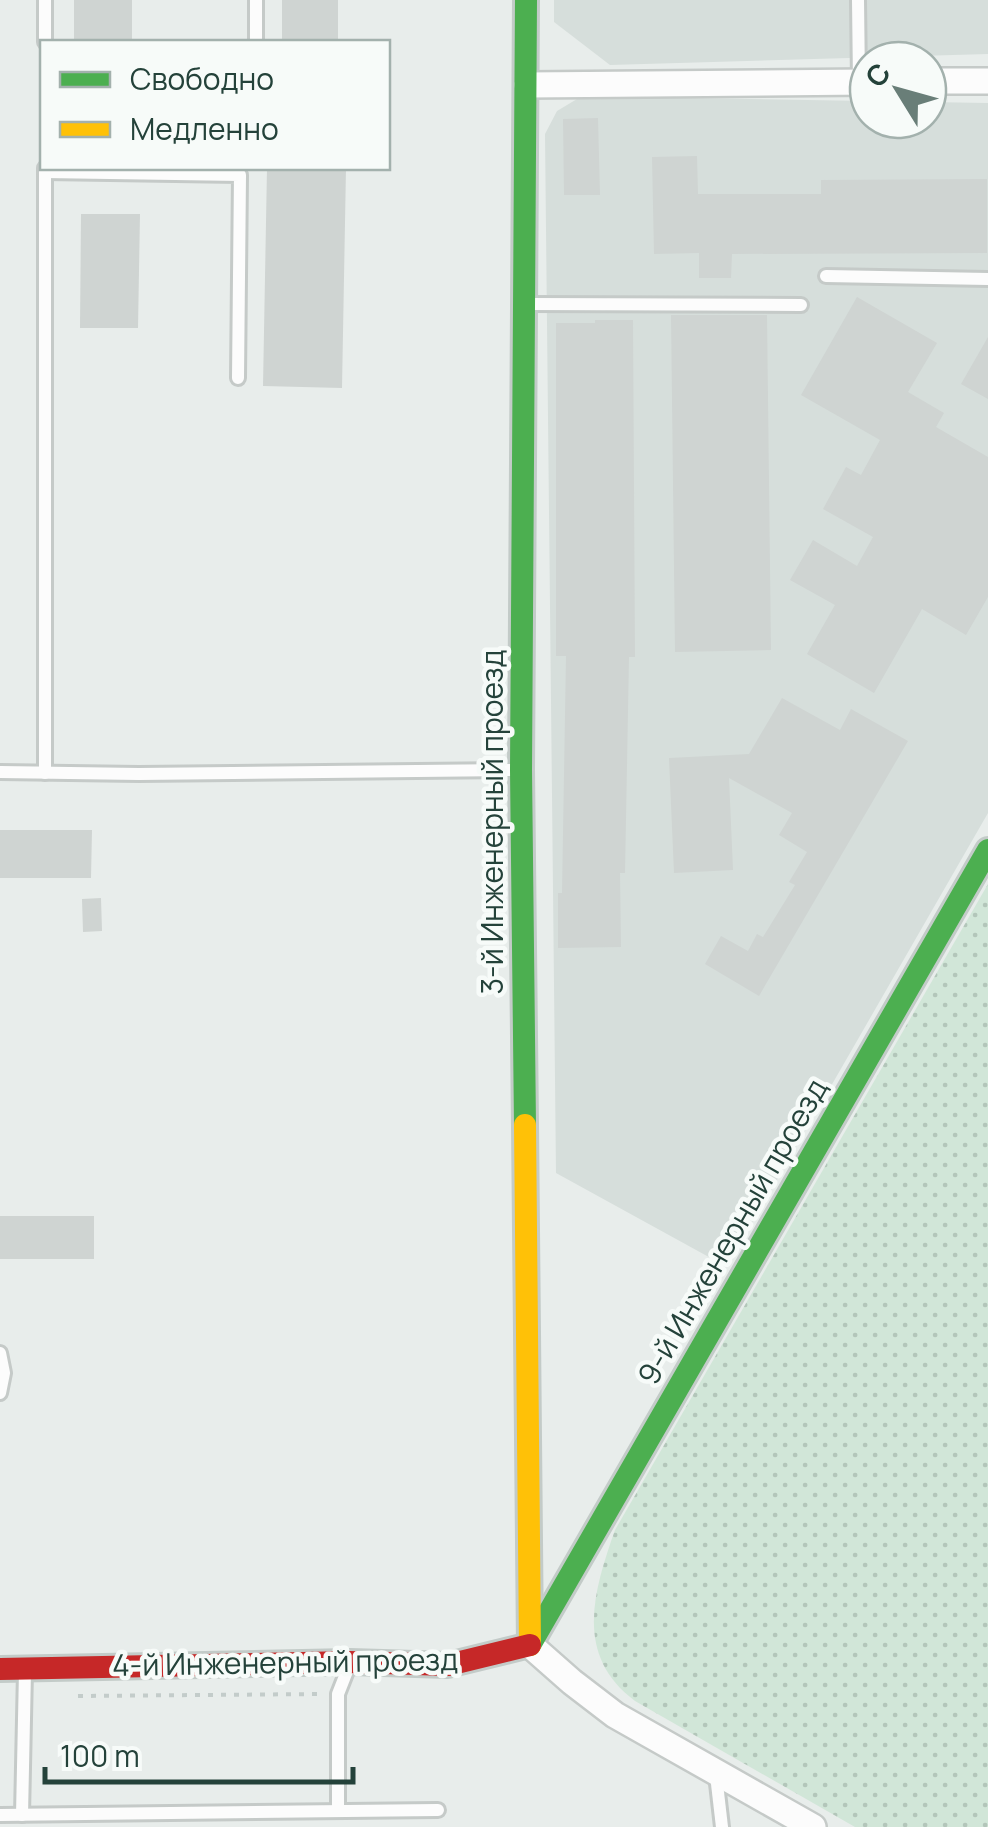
<svg xmlns="http://www.w3.org/2000/svg" width="988" height="1827" font-family="Manrope,sans-serif">
	<style>
		.built { fill: #d6dedb }
		.green { fill: url(#green-dots) }
		.building { fill: #cfd4d2 }
		.lines { fill: none; stroke-linecap: round; stroke-linejoin: round }
		.lane-casing { stroke: #c5cac8; stroke-width: 18 }
		.street-casing { stroke: #c5cac8; stroke-width: 30 }
		.fast-casing { stroke: #c3cbc8; stroke-width: 28 }
		.slow-casing { stroke: #c3cbc8; stroke-width: 28 }
		.jam-casing { stroke: #c3cbc8; stroke-width: 28 }
		.path { stroke: #c3ccca; stroke-width: 4; stroke-dasharray: 5 8; stroke-linecap: butt }
		.lane { stroke: #fcfcfc; stroke-width: 12 }
		.street { stroke: #fcfcfc; stroke-width: 25 }
		.fast { stroke: #4caf50; stroke-width: 22 }
		.slow { stroke: #ffc107; stroke-width: 22 }
		.jam { stroke: #c62828; stroke-width: 22 }
		.labels { text-anchor: middle; stroke-width: 9; stroke-linejoin: round; paint-order: stroke }
		.street-label { font-size: 30px; fill: #24423a; stroke: #f7fbf9 }
	</style>
	<defs>
		<pattern id="green-dots" width="8" height="8" patternUnits="userSpaceOnUse" patternTransform="scale(2.5)"><rect width="8" height="8" fill="#d1e6d8"/><path d="M2 2h.1M6 6h.1" fill="none" stroke="#b3c6ba" stroke-width="1.8" stroke-linecap="round"/></pattern>
	</defs>
	<rect width="100%" height="100%" fill="#e8edeb"/>
	<g class="built">
		<path d="M 554,0 L 988,0 L 988,54 L 610,65 L 554,22 Z"/>
		<path d="M 621,97 L 868,101 L 868,120 L 928,120 L 928,102 L 988,103 L 988,813 L 727,1267 L 556,1173 L 545,134 L 557,111 L 577,99 Z"/>
	</g>
	<path class="green" d="M 988,884 L 988,1827 L 855,1827 L 635,1701 C 574,1656 593,1592 615,1530 Z"/>
	<g class="building">
		<rect x="74" y="0" width="58" height="42"/>
		<rect x="282" y="0" width="56" height="42"/>
		<path d="M 598,118 L 600,195 L 564,195 L 563,119 Z"/>
		<path d="M 697,156 L 698,194 L 821,194 L 821,180 L 987,179 L 987,253 L 732,254 L 731,278 L 699,278 L 699,253 L 654,254 L 652,157 Z"/>
		<path d="M 267,168 L 346,168 L 342,388 L 263,386 Z"/>
		<path d="M 81,214 L 140,214 L 138,328 L 80,328 Z"/>
		<path d="M 857,297 L 937,343 L 908,392 L 944,413 L 936,427 L 988,457 L 988,597 L 966,635 L 922,609 L 874,693 L 807,654 L 835,605 L 790,580 L 813,540 L 857,566 L 873,537 L 823,509 L 846,467 L 861,475 L 880,440 L 801,395 Z"/>
		<path d="M 671,315 L 767,315 L 771,650 L 675,652 Z"/>
		<path d="M 595,320 L 633,320 L 635,657 L 629,657 L 625,873 L 620,873 L 621,947 L 558,948 L 558,893 L 562,893 L 566,656 L 556,656 L 556,323 L 595,323 Z"/>
		<path d="M 988,337 L 988,399 L 961,384 Z"/>
		<path d="M 782,698 L 840,730 L 851,709 L 908,741 L 759,996 L 705,964 L 721,936 L 748,951 L 757,934 L 763,937 L 795,885 L 789,882 L 807,852 L 779,835 L 792,813 L 729,778 L 733,870 L 674,873 L 669,758 L 749,754 Z"/>
		<path d="M 0,830 L 92,830 L 91,878 L 0,878 Z"/>
		<path d="M 101,898 L 102,931 L 83,932 L 82,899 Z"/>
		<rect x="0" y="1216" width="94" height="43"/>
	</g>
	<g class="lines">
		<g class="lane-casing">
			<g id="lane">
				<path d="M 858,0 L 859,82"/>
				<path d="M 45,42 L 45,0"/>
				<path d="M 256,42 L 256,0"/>
				<path d="M 45,168 L 45,773"/>
				<path d="M 45,172 L 240,175 L 238,378"/>
				<path d="M 826,276 L 988,279"/>
				<path d="M 527,304 L 801,305"/>
				<path d="M 0,772 L 139,774 L 519,770"/>
				<path d="M 0,1353 L 4,1373 L 0,1393"/>
				<path d="M 716,1775 L 722,1827"/>
				<path d="M 338,1811 L 338,1694 L 349,1666"/>
				<path d="M 0,1815 L 438,1810"/>
				<path d="M 22,1815 L 25,1671"/>
			</g>
		</g>
		<g class="street-casing">
			<g id="street">
				<path d="M 928,81 L 988,81"/>
				<path d="M 527,85 L 868,82"/>
				<path d="M 530,1645 L 572,1682 L 615,1715 L 813,1827"/>
			</g>
		</g>
		<g class="fast-casing">
			<g id="fast">
				<path d="M 525,1125 L 521,770 L 526,0"/>
				<path d="M 530,1645 L 988,850"/>
			</g>
		</g>
		<g class="slow-casing">
			<path id="slow" d="M 525,1125 L 530,1645"/>
		</g>
		<g class="jam-casing">
			<path id="jam" d="M 0,1669 L 350,1662 L 448,1665 L 530,1645"/>
		</g>
		<path class="path" d="M 78,1696 L 324,1694"/>
		<use href="#lane" class="lane"/>
		<use href="#street" class="street"/>
		<use href="#fast" class="fast"/>
		<use href="#slow" class="slow"/>
		<use href="#jam" class="jam"/>
	</g>
	<g class="labels">
		<g class="street-label">
			<text transform="translate(493 822) rotate(-90)" y="10">3-й Инженерный проезд</text>
			<text transform="translate(733 1232) rotate(-60)" y="10">9-й Инженерный проезд</text>
			<text transform="translate(285 1663) rotate(-1)" y="10">4-й Инженерный проезд</text>
		</g>
	</g>
	<rect x="40" y="40" width="350" height="130" fill="#f7fbf9" stroke="#a3b1ad" stroke-width="2.5"/>
	<rect x="60" y="72" width="50" height="15" fill="#4caf50" stroke="#a3b1ad" stroke-width="2.5"/>
	<text x="130" y="90" font-size="30" fill="#24423a">Свободно</text>
	<rect x="60" y="122" width="50" height="15" fill="#ffc107" stroke="#a3b1ad" stroke-width="2.5"/>
	<text x="130" y="140" font-size="30" fill="#24423a">Медленно</text>
	<g transform="translate(898 90) rotate(307)"><circle r="48" fill="#f7fbf9" stroke="#a3b1ad" stroke-width="2.5"/>
	<path d="M0-8L18 38L0 25L-18 38Z" fill="#697e78"/>
	<text y="-15" font-size="28" font-weight="bold" text-anchor="middle" fill="#24423a">С</text>
	</g>
	<path d="M45 1767v15h308v-15" fill="none" stroke="#24423a" stroke-width="5"/>
	<text x="60" y="1767" font-size="30" fill="#24423a" stroke="#f7fbf9" stroke-width="8" paint-order="stroke">100 m</text>
</svg>
